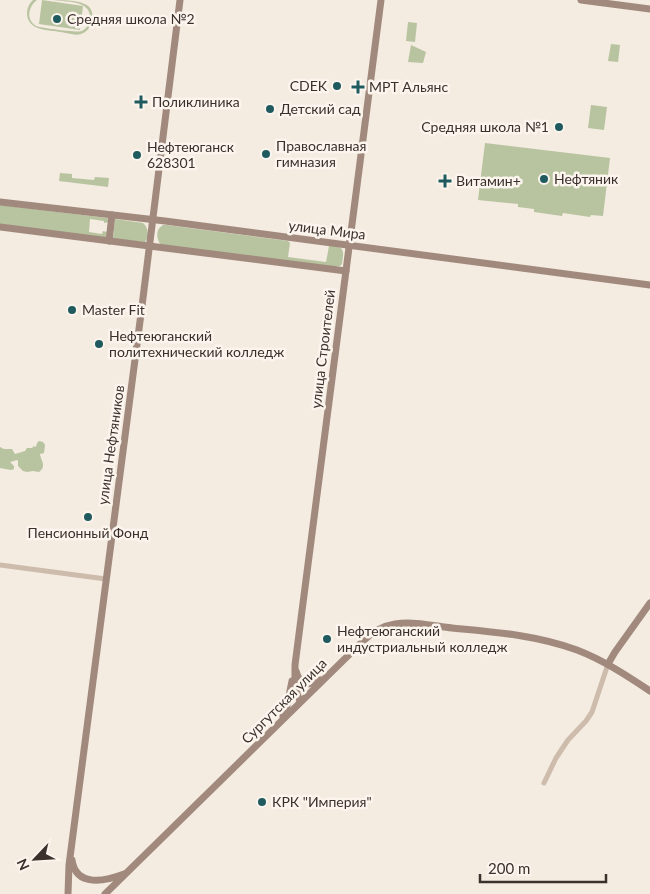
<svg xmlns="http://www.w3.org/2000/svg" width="650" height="894" font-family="Lato,sans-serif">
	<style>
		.green { fill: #b8c4a0 }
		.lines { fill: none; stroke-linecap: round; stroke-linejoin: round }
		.street { stroke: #cdbbac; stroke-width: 5 }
		.secondary { stroke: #a18a7d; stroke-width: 7 }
		.poi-dot { fill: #1f5a5e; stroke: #fbf5ee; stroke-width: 2 }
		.labels { text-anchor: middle; stroke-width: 5; stroke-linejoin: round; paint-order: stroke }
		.poi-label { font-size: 14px; fill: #3b302b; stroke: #fbf5ee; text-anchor: start }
		.street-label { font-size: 14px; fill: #3b302b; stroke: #fbf5ee }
	</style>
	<rect width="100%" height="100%" fill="#f4ebe1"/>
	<g class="green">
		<path d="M 33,0 L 37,0 C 29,6 25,19 36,26 C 41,28 78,33 82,31 C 87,28 90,23 90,18 C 91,0 66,2 53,0 C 64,0 84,0 90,8 C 96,17 91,31 81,34 C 75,36 67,33 61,32 C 49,30 28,31 27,14 C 27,8 29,4 33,0 Z"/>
		<path d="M 42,0 L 83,6 L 80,30 L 39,24 Z"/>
		<path d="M 408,22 L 417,23 L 415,42 L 406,41 Z"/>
		<path d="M 611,44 L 620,45 L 618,62 L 608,61 Z"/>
		<path d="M 411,45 L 426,52 L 423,63 L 408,62 Z"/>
		<path d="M 591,105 L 607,107 L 604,130 L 588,128 Z"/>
		<path d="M 485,143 L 610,158 L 603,216 L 591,215 L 590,217 L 563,213 L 562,216 L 534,212 L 534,209 L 518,207 L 518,204 L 478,200 Z"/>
		<path d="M 60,173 L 72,174 L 72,178 L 94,180 L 95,177 L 109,178 L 108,187 L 59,181 Z"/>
		<path d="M 0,205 L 107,218 L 109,219 L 109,222 L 104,223 L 104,221 L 90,219 L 89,232 L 102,234 L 103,231 L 107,232 L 106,238 L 0,224 Z"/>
		<path d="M 115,219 L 143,223 C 149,228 149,237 145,242 L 113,239 Z"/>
		<path d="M 163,225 L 167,225 L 288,241 L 290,243 L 288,257 L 326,262 L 329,246 C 345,246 344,250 342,264 L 340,266 L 334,267 L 163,246 L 160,244 C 156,237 156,229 163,225 Z"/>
		<path d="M 39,441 L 43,442 L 45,445 L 44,453 L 40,454 C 41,461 47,466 39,472 L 33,471 L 27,472 L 23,471 L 18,466 L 18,461 L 17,460 L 10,462 L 14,466 L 14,469 L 11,470 L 0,468 L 0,447 L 4,449 L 12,449 L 15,454 L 25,451 L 27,448 L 32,448 L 34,446 L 36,447 L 37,443 Z"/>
	</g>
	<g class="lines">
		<g class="street">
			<path d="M 0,565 L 106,579"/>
			<path d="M 544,783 L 556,758 L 568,740 L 586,721 L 592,712 L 608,664"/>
		</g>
		<g class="secondary">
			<path d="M 581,0 L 650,9"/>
			<path d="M 0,202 L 165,221 L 650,285"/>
			<path d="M 0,227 L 346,271"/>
			<path d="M 109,241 L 112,215"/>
			<path d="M 608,664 L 615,652 L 650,603"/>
			<path d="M 296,671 C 300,685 307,687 320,680"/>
			<path d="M 300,701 C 294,690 295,678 295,665 L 381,0"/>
			<path d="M 283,716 L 287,706 L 292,681"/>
			<path d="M 72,860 C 76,888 106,881 124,874"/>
			<path d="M 68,894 L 69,865 L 142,306 L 180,0"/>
			<path d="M 105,894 L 362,642 C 371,633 382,626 395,624 C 414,621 434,626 452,628 C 494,632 537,635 577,650 C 603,660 626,675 650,691"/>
		</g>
	</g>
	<g class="poi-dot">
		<circle cx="57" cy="19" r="5"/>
		<circle cx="337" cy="86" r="5"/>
		<path d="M355.5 79.5h5v5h5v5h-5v5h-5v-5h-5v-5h5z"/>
		<path d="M138.5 94.5h5v5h5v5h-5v5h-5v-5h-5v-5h5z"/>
		<circle cx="270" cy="109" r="5"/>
		<circle cx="559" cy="127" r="5"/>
		<circle cx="266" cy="154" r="5"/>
		<circle cx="137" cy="155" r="5"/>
		<circle cx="544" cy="179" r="5"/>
		<path d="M442.5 173.5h5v5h5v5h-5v5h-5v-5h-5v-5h5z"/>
		<circle cx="72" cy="310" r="5"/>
		<circle cx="99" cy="344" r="5"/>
		<circle cx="88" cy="517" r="5"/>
		<circle cx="327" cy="639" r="5"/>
		<circle cx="262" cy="802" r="5"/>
	</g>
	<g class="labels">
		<g class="poi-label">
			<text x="67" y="24">Средняя школа №2</text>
			<text x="327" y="91" text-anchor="end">CDEK</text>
			<text x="369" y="92">МРТ Альянс</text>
			<text x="152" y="107">Поликлиника</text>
			<text x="280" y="114">Детский сад</text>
			<text x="549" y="132" text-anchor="end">Средняя школа №1</text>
			<text x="276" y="151">Православная<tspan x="276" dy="16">гимназия</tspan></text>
			<text x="147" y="152">Нефтеюганск<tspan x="147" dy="16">628301</tspan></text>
			<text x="554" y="184">Нефтяник</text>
			<text x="456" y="186">Витамин+</text>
			<text x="82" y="315">Master Fit</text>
			<text x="109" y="341">Нефтеюганский<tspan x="109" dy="16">политехнический колледж</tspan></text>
			<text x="88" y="538" text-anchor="middle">Пенсионный Фонд</text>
			<text x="337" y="636">Нефтеюганский<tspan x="337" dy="16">индустриальный колледж</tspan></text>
			<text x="272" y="807">КРК "Империя"</text>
		</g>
		<g class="street-label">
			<text transform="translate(327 230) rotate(7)" y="5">улица Мира</text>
			<text transform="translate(323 349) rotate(-83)" y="5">улица Строителей</text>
			<text transform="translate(111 445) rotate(-82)" y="5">улица Нефтяников</text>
			<text transform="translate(284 701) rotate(-45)" y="5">Сургутская улица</text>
		</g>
	</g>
	<g transform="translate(35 859) rotate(245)" stroke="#fbf5ee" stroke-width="4" paint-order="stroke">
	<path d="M0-4L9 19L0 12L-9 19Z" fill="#3b302b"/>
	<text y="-8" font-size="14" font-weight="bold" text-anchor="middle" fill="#3b302b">N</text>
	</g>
	<path d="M480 874v8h126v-8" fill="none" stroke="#3b302b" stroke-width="2.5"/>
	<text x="488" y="874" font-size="15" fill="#3b302b" stroke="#fbf5ee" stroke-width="4" paint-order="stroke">200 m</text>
</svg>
